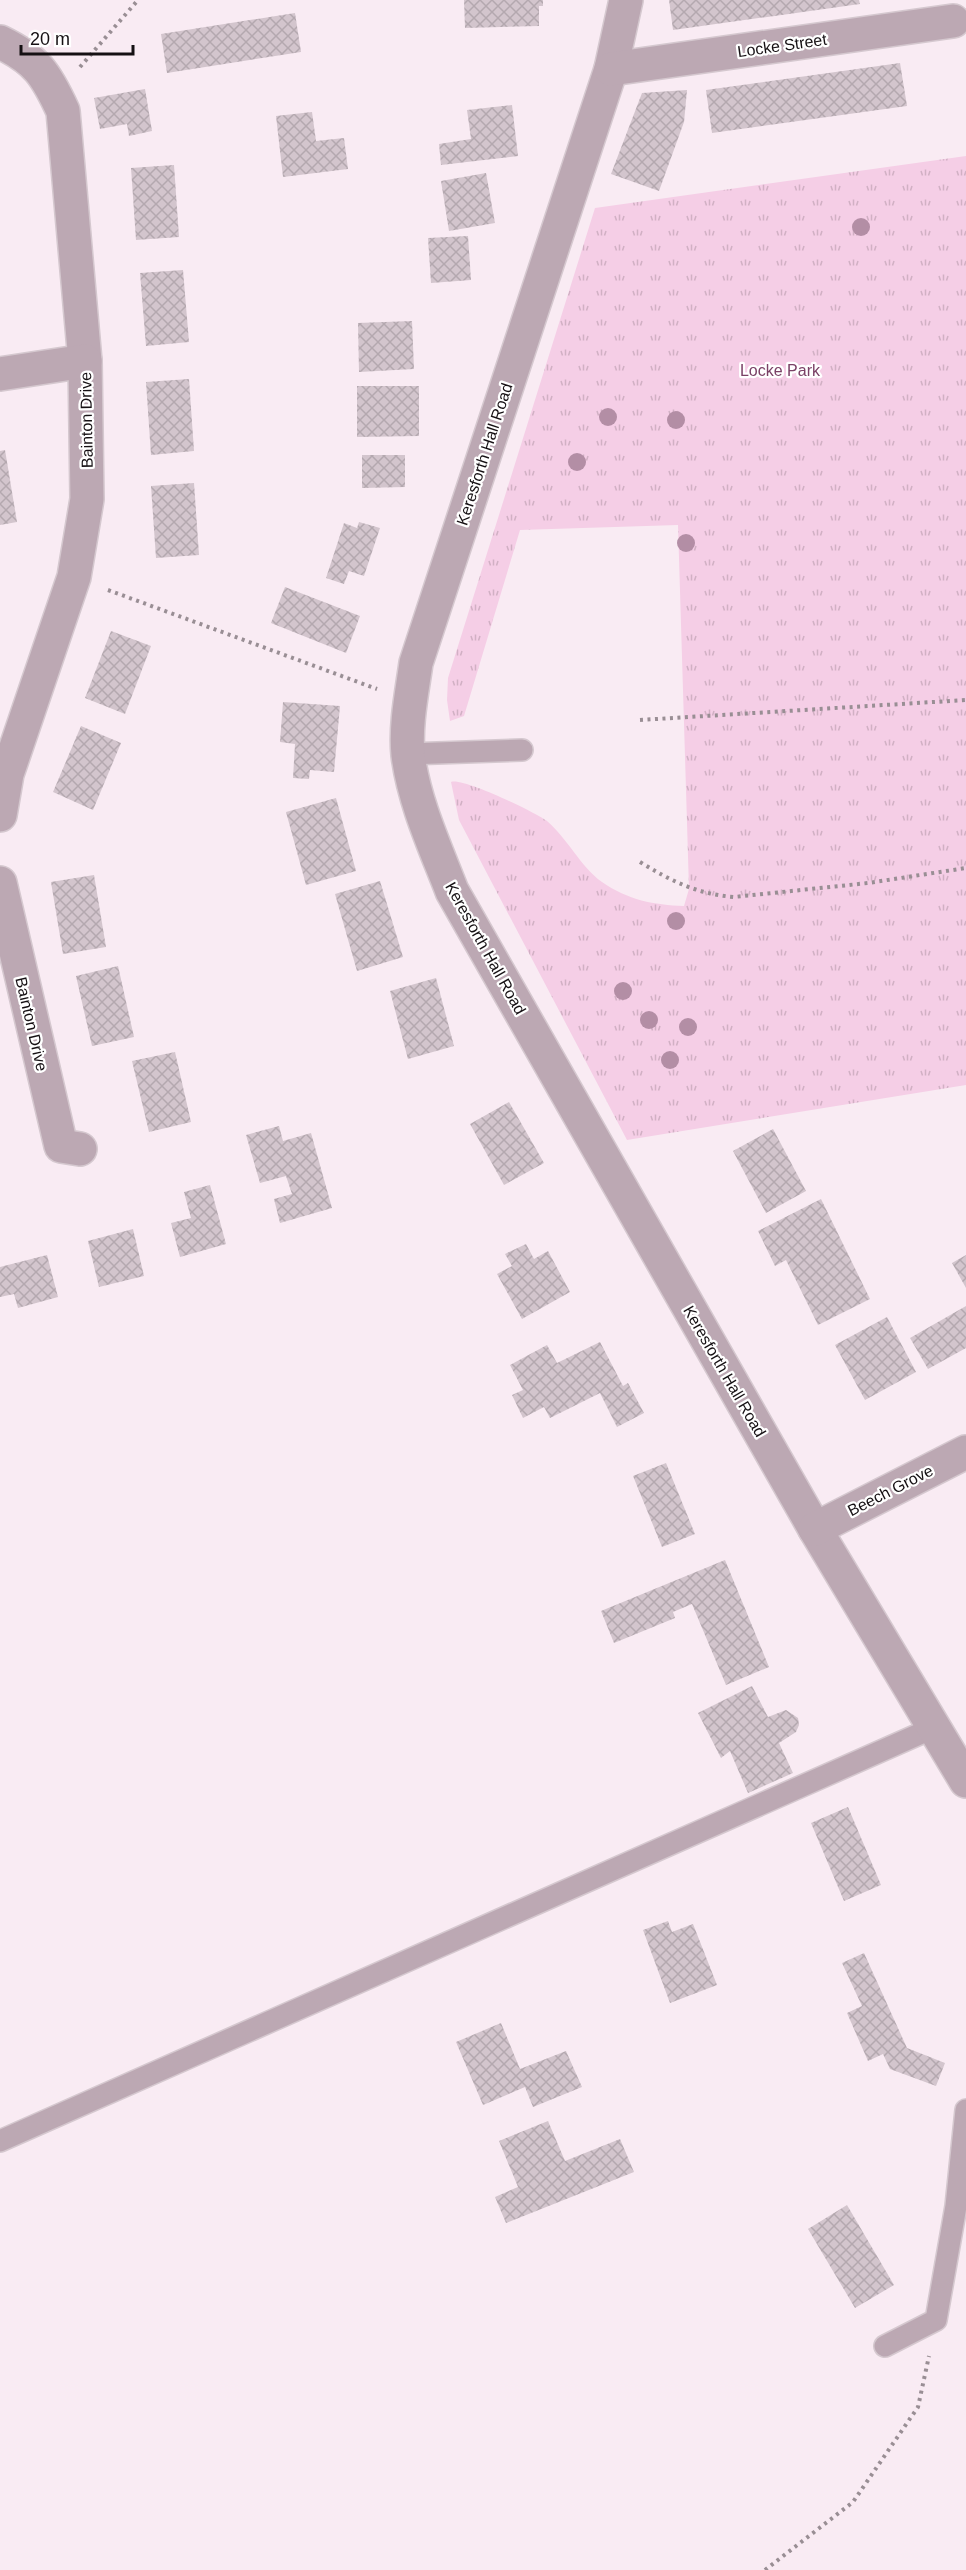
<svg xmlns="http://www.w3.org/2000/svg" width="966" height="2570" font-family="Helvetica,sans-serif">
	<style>
		.grass { fill: url(#grass-tufts) }
		.building { fill: url(#building-cross-hatch) }
		.lines { fill: none; stroke-linecap: round; stroke-linejoin: round }
		.service-casing { stroke: #d5c8cf; stroke-width: 24 }
		.minor-casing { stroke: #d5c8cf; stroke-width: 36 }
		.path { stroke: #998e94; stroke-width: 4; stroke-dasharray: 3 4.5; stroke-linecap: butt }
		.service { stroke: #bca8b3; stroke-width: 21 }
		.minor { stroke: #bca8b3; stroke-width: 33 }
		.tree { fill: #b38ea5 }
		.labels { text-anchor: middle; stroke-width: 4.5; stroke-linejoin: round; paint-order: stroke }
		.street-label { font-size: 16px; fill: #151013; stroke: #fff }
		.park-label { font-size: 16px; fill: #7a4166; stroke: #fff }
	</style>
	<defs>
		<pattern id="grass-tufts" width="24" height="20" patternUnits="userSpaceOnUse" patternTransform="scale(1.5)"><rect width="24" height="20" fill="#f5cee6"/><path d="M3 7l-1-3M5 7V3M7 7l1-3M15 17l-1-3M17 17v-4M19 17l1-3" fill="none" stroke="#d1b0c4"/></pattern>
		<pattern id="building-cross-hatch" width="8" height="8" patternUnits="userSpaceOnUse" patternTransform="scale(1.5)"><rect width="8" height="8" fill="#d3c5cd"/><path d="M0 0l8 8M0 8l8-8" fill="none" stroke="#b4a8af"/></pattern>
	</defs>
	<rect width="100%" height="100%" fill="#f9ebf3"/>
	<path class="grass" d="M 966,156 L 966,1085 L 627,1140 L 459,820 L 451,782 C 462,777 535,812 547,821 C 568,839 580,866 602,882 C 628,900 654,905 684,906 L 689,889 L 678,525 L 520,530 L 464,716 L 450,721 L 447,700 L 448,678 L 595,208 Z"/>
	<g class="building">
		<path d="M 464,0 L 543,0 L 543,6 L 539,6 L 539,26 L 465,28 Z"/>
		<path d="M 669,0 L 859,0 L 860,4 L 673,30 Z"/>
		<path d="M 295,13 L 301,52 L 167,73 L 161,34 Z"/>
		<path d="M 900,63 L 907,106 L 712,133 L 706,90 Z"/>
		<path d="M 145,89 L 152,131 L 129,136 L 127,124 L 100,129 L 94,98 Z"/>
		<path d="M 687,90 L 684,122 L 659,191 L 611,174 L 642,93 Z"/>
		<path d="M 512,105 L 518,156 L 441,165 L 439,144 L 471,139 L 467,110 Z"/>
		<path d="M 312,112 L 316,141 L 344,138 L 348,169 L 283,177 L 276,116 Z"/>
		<path d="M 174,165 L 179,237 L 136,240 L 131,168 Z"/>
		<path d="M 486,173 L 495,223 L 449,231 L 441,181 Z"/>
		<path d="M 468,236 L 471,280 L 431,283 L 428,238 Z"/>
		<path d="M 183,270 L 189,342 L 146,346 L 140,273 Z"/>
		<path d="M 412,321 L 414,369 L 359,372 L 358,323 Z"/>
		<path d="M 189,379 L 194,451 L 151,455 L 146,382 Z"/>
		<path d="M 357,386 L 419,386 L 419,436 L 357,437 Z"/>
		<path d="M 5,450 L 17,522 L 0,525 L 0,451 Z"/>
		<path d="M 362,455 L 405,455 L 405,487 L 362,488 Z"/>
		<path d="M 194,483 L 199,555 L 156,558 L 151,486 Z"/>
		<path d="M 359,522 L 380,528 L 364,576 L 349,571 L 344,584 L 326,578 L 344,523 L 357,528 Z"/>
		<path d="M 285,587 L 360,616 L 346,653 L 271,623 Z"/>
		<path d="M 111,631 L 151,646 L 125,714 L 85,698 Z"/>
		<path d="M 283,702 L 340,706 L 334,772 L 310,770 L 309,779 L 293,778 L 295,744 L 280,742 Z"/>
		<path d="M 81,726 L 121,743 L 93,810 L 53,792 Z"/>
		<path d="M 336,798 L 356,871 L 306,885 L 286,812 Z"/>
		<path d="M 94,875 L 106,947 L 63,954 L 51,882 Z"/>
		<path d="M 380,881 L 403,957 L 357,971 L 335,894 Z"/>
		<path d="M 118,966 L 134,1037 L 92,1046 L 76,976 Z"/>
		<path d="M 436,978 L 454,1046 L 408,1059 L 390,991 Z"/>
		<path d="M 175,1052 L 191,1122 L 149,1132 L 132,1061 Z"/>
		<path d="M 509,1102 L 544,1163 L 504,1185 L 470,1124 Z"/>
		<path d="M 279,1126 L 283,1141 L 311,1133 L 332,1208 L 280,1223 L 274,1199 L 292,1194 L 286,1176 L 260,1183 L 246,1135 Z"/>
		<path d="M 773,1129 L 806,1191 L 766,1213 L 733,1151 Z"/>
		<path d="M 210,1185 L 226,1244 L 180,1257 L 171,1223 L 191,1218 L 184,1192 Z"/>
		<path d="M 821,1199 L 870,1299 L 818,1325 L 786,1260 L 775,1266 L 758,1231 Z"/>
		<path d="M 133,1229 L 144,1276 L 99,1287 L 88,1241 Z"/>
		<path d="M 526,1244 L 534,1259 L 548,1251 L 570,1292 L 522,1319 L 497,1274 L 512,1266 L 505,1254 Z"/>
		<path d="M 47,1255 L 58,1297 L 18,1308 L 14,1294 L 0,1297 L 0,1267 Z"/>
		<path d="M 966,1255 L 966,1288 L 952,1263 Z"/>
		<path d="M 966,1306 L 966,1348 L 928,1369 L 910,1338 Z"/>
		<path d="M 887,1317 L 916,1372 L 865,1400 L 835,1345 Z"/>
		<path d="M 600,1342 L 623,1386 L 628,1383 L 644,1413 L 617,1427 L 600,1393 L 550,1418 L 544,1407 L 523,1418 L 512,1395 L 523,1390 L 510,1365 L 547,1345 L 557,1363 Z"/>
		<path d="M 666,1463 L 695,1534 L 662,1547 L 633,1476 Z"/>
		<path d="M 725,1560 L 769,1667 L 726,1685 L 692,1604 L 673,1612 L 675,1618 L 614,1643 L 601,1611 Z"/>
		<path d="M 752,1686 L 768,1717 L 786,1710 L 798,1718 L 799,1725 L 796,1732 L 779,1743 L 793,1773 L 748,1793 L 730,1751 L 721,1758 L 698,1713 Z"/>
		<path d="M 848,1807 L 881,1885 L 844,1901 L 811,1823 Z"/>
		<path d="M 668,1921 L 672,1932 L 693,1924 L 717,1985 L 670,2003 L 643,1930 Z"/>
		<path d="M 864,1953 L 907,2048 L 945,2063 L 936,2086 L 890,2069 L 883,2054 L 868,2061 L 847,2013 L 862,2006 L 842,1963 Z"/>
		<path d="M 501,2023 L 520,2069 L 566,2051 L 582,2087 L 533,2107 L 525,2087 L 483,2105 L 456,2042 Z"/>
		<path d="M 548,2121 L 565,2161 L 620,2139 L 634,2172 L 506,2223 L 495,2197 L 518,2187 L 499,2141 Z"/>
		<path d="M 847,2205 L 894,2285 L 855,2308 L 808,2229 Z"/>
	</g>
	<g class="lines">
		<g class="service-casing">
			<g id="service">
				<path d="M 408,754 L 522,750"/>
				<path d="M 0,2141 L 933,1728"/>
				<path d="M 885,2346 L 936,2320 L 956,2206 L 966,2110"/>
			</g>
		</g>
		<g class="minor-casing">
			<g id="minor">
				<path d="M 626,0 L 611,69 L 416,663 C 412,692 405,725 408,755 C 414,802 435,847 452,891 L 815,1529 L 966,1781"/>
				<path d="M 0,42 C 37,60 46,74 63,111 L 85,361 L 87,499 L 74,577 L 7,774 L 0,815"/>
				<path d="M 611,69 L 953,21"/>
				<path d="M 0,374 L 85,361"/>
				<path d="M 0,883 L 61,1146 L 80,1149"/>
				<path d="M 815,1529 L 966,1452"/>
			</g>
		</g>
		<g class="path">
			<path d="M 80,67 L 138,0"/>
			<path d="M 108,590 L 377,689"/>
			<path d="M 640,720 L 966,700"/>
			<path d="M 640,862 C 671,881 697,894 734,897 L 868,883 L 966,868"/>
			<path d="M 765,2570 L 853,2502 L 918,2407 L 929,2356"/>
		</g>
		<use href="#service" class="service"/>
		<use href="#minor" class="minor"/>
	</g>
	<g class="tree">
		<circle cx="861" cy="227" r="9"/>
		<circle cx="608" cy="417" r="9"/>
		<circle cx="676" cy="420" r="9"/>
		<circle cx="577" cy="462" r="9"/>
		<circle cx="686" cy="543" r="9"/>
		<circle cx="676" cy="921" r="9"/>
		<circle cx="623" cy="991" r="9"/>
		<circle cx="649" cy="1020" r="9"/>
		<circle cx="688" cy="1027" r="9"/>
		<circle cx="670" cy="1060" r="9"/>
	</g>
	<g class="labels">
		<g class="street-label">
			<text transform="translate(782 45) rotate(-8)" y="6">Locke Street</text>
			<text transform="translate(86 420) rotate(-91)" y="6">Bainton Drive</text>
			<text transform="translate(484 454) rotate(-72)" y="6">Keresforth Hall Road</text>
			<text transform="translate(486 948) rotate(61)" y="6">Keresforth Hall Road</text>
			<text transform="translate(32 1024) rotate(77)" y="6">Bainton Drive</text>
			<text transform="translate(725 1371) rotate(60)" y="6">Keresforth Hall Road</text>
			<text transform="translate(890 1490) rotate(-27)" y="6">Beech Grove</text>
		</g>
		<g class="park-label">
			<text x="780" y="376">Locke Park</text>
		</g>
	</g>
	<path d="M21 45v9h112v-9" fill="none" stroke="#151013" stroke-width="3"/>
	<text x="30" y="45" font-size="18" fill="#151013" stroke="#ffffff" stroke-width="4.5" paint-order="stroke">20 m</text>
</svg>
